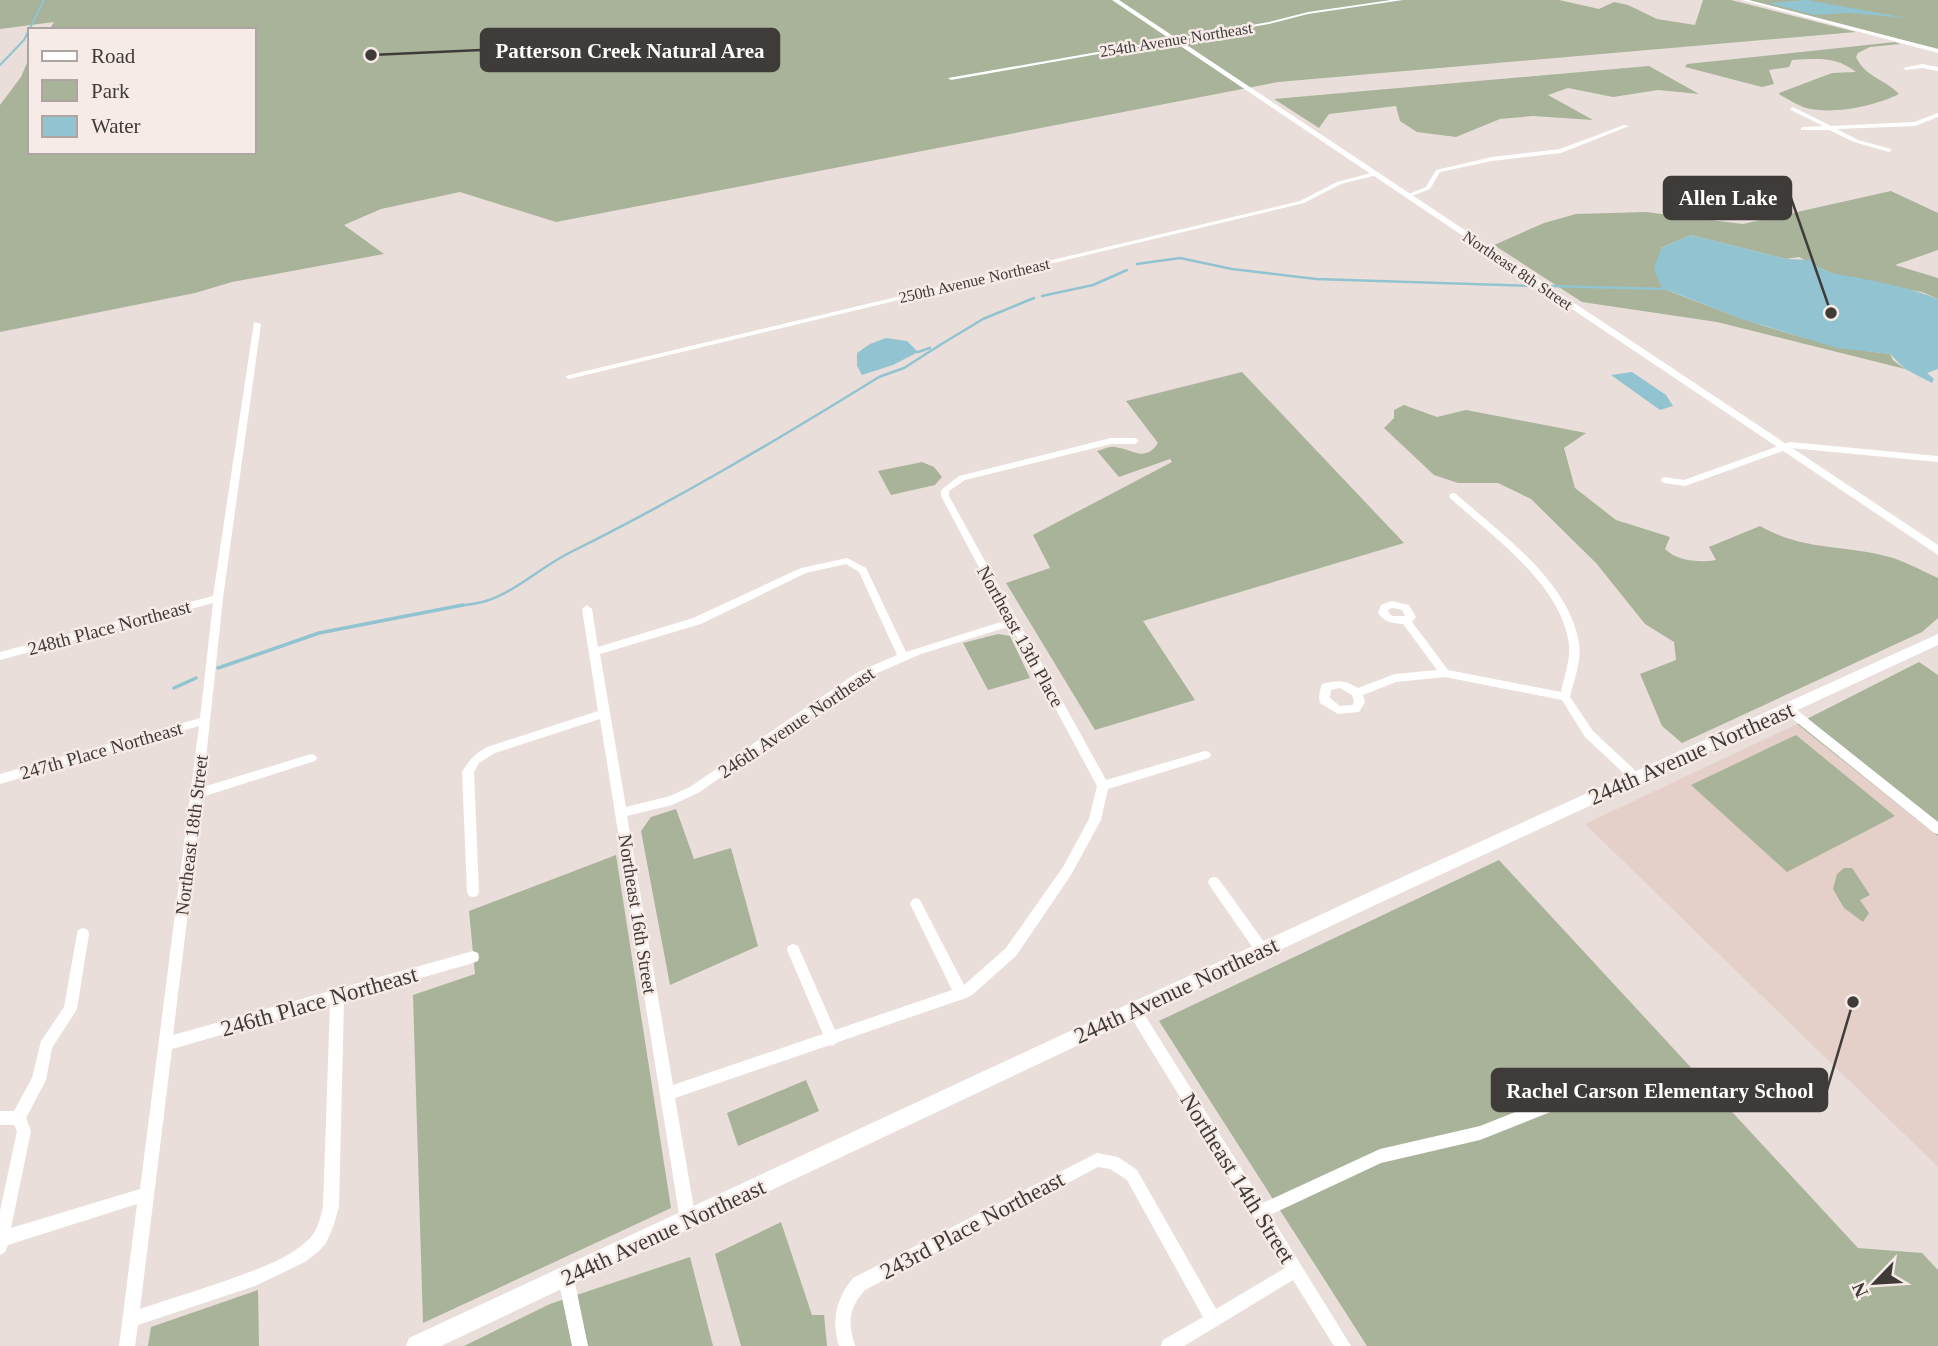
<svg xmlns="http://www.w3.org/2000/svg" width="1938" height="1346" font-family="Georgia,serif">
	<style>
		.built { fill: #e4d0c9 }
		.green { fill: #a8b39a }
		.water { fill: #91c4d0 }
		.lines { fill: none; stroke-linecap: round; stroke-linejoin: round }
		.stream-far2 { stroke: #91c4d0; stroke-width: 2 }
		.stream-far1 { stroke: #91c4d0; stroke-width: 2.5 }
		.stream { stroke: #91c4d0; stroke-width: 3.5 }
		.street { fill: #fff; fill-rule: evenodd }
		.secondary { fill: #fff; fill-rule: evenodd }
		.labels { text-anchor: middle; stroke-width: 5; stroke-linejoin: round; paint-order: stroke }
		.far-street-label { font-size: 16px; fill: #3f3b39; stroke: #f7ebe7 }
		.street-label { font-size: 19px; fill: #3f3b39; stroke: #f7ebe7 }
		.near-street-label { font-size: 23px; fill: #3f3b39; stroke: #f7ebe7 }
		.leader { fill: none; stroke: #3f3b39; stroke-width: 2.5 }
		.callout-dot { fill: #3f3b39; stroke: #f7ebe7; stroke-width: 2.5 }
		.callout { fill: #3f3b39; stroke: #3f3b39; stroke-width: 2.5 }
		.callout-label { font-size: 21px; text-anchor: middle; font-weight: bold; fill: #fff }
	</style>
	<rect width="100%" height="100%" fill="#e9deda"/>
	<path class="built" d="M 1797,724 L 1938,836 L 1938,1167 L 1585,824 Z"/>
	<g class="green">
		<path d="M 0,0 L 1559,0 L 1599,9 L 1614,2 L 1628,5 L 1657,19 L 1695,25 L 1703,0 L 1731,0 L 1856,32 L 1278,82 L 556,222 L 460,192 L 381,209 L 344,225 L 384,254 L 232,282 L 195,293 L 0,332 L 0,105 L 21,77 L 30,56 L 30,152 L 254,152 L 254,30 L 49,30 L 54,22 L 0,29 Z"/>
		<path d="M 1743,0 L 1938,0 L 1938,49 Z"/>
		<path d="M 1895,42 L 1900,44 L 1870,47 L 1858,53 L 1856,57 C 1865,77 1885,79 1899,94 C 1875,106 1832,115 1806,108 C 1797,105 1788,99 1780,95 L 1779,93 L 1832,73 L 1856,72 C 1835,56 1818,59 1792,60 L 1789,67 L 1769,70 L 1774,84 L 1762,87 L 1685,67 L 1687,64 Z"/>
		<path d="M 1649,66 L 1699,94 L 1658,90 L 1613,97 L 1568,88 L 1548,95 L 1593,120 L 1533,116 L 1500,119 L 1456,137 L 1417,132 L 1400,121 L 1396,106 L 1329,114 L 1319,128 L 1274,99 Z"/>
		<path d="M 1891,191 L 1938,213 L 1938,250 L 1895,265 L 1938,278 L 1938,299 L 1922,292 L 1838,277 L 1799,257 L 1786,259 L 1691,235 L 1661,248 L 1662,288 C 1737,318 1809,345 1890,354 L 1893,360 L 1905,369 L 1717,322 L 1582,302 L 1494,245 L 1544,223 L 1576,214 L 1646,212 L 1743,224 Z"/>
		<path d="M 1242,372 L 1404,543 L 1143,621 L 1195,700 L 1095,730 L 1006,583 L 1050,568 L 1033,535 L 1172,462 L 1170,459 L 1119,477 L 1097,451 C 1102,450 1109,446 1115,447 C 1132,449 1145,463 1158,443 L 1126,401 Z"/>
		<path d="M 1404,405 L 1437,417 L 1466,410 L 1586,433 L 1564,448 L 1575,488 L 1616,520 L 1670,537 L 1665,549 C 1677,561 1699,563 1716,560 L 1709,547 L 1760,526 C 1806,552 1847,544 1893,558 C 1908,563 1923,571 1938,578 L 1938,618 L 1922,632 L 1682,743 L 1662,726 L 1640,674 L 1676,660 L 1674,642 L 1645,624 L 1596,563 L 1531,499 L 1498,483 L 1458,483 L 1434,475 L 1384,428 L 1394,418 L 1394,410 Z"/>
		<path d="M 922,462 L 934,467 L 942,477 L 935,485 L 891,495 L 878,471 Z"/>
		<path d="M 998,634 L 1010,636 L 1030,678 L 988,690 L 963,643 Z"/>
		<path d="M 1919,662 L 1938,675 L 1938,836 L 1797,724 Z"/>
		<path d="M 1796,735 L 1895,816 L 1787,872 L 1691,785 Z"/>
		<path d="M 676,809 L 694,859 L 731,848 L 758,946 L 670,985 L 641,831 L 651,817 Z"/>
		<path d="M 616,855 L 671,1208 L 423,1323 L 413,995 L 475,974 L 469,911 Z"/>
		<path d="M 1499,860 L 1858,1248 L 1922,1253 L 1938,1270 L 1938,1346 L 1367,1346 L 1159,1021 Z"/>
		<path d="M 1844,868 L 1852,868 L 1870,895 L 1860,900 L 1869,913 L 1863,922 L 1844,908 L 1833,889 L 1837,874 Z"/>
		<path d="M 806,1080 L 819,1111 L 738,1146 L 727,1113 Z"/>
		<path d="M 781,1222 L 812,1315 L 824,1315 L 827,1346 L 741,1346 L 715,1254 Z"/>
		<path d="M 690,1257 L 713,1346 L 464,1346 L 550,1304 Z"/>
		<path d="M 258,1290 L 259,1346 L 148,1346 L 151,1327 Z"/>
	</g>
	<g class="water">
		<path d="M 1807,0 L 1907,18 L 1850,13 L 1814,15 L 1769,3 Z"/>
		<path d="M 1691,235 L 1786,259 L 1810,260 C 1825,275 1840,274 1859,278 C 1885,283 1914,289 1938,299 L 1938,369 L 1927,373 L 1934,379 L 1932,383 L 1905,369 L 1890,354 L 1837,348 L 1742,319 L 1662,288 L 1654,269 L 1661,248 Z"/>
		<path d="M 886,338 L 907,341 L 918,352 L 893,365 L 862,375 L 857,366 L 857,353 L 870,344 Z"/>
		<path d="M 1632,372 L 1666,395 L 1673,406 L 1660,410 L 1611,375 Z"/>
	</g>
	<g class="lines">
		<path class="stream-far2" d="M 0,65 L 24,40 L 44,0"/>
		<g class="stream-far1">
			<path d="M 1137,264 L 1180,258 L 1232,269 L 1316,279 L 1532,286"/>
			<path d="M 1552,286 L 1665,289"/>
			<path d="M 1042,296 L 1093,285 L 1127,270"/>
			<path d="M 940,345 L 983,319 L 1034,298"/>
			<path d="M 918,352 L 930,348"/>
			<path d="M 454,607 C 464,605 476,604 486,601 C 515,592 541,567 569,553 C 676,500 777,440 879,377 L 904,368 L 940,345"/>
		</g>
		<g class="stream">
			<path d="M 218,668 L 319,633 L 463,605"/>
			<path d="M 174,688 L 196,678"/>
		</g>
		<g class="street">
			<path d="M 1391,0 L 1403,0 L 1308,14 L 1269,24 L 951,80 L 948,78 L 1269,22 L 1308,12 Z"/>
			<path d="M 1741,0 L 1749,0 L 1938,49 L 1938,53 Z"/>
			<path d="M 1922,64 L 1938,67 L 1938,71 L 1922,68 L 1906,70 L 1903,68 Z"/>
			<path d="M 1793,107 L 1831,126 L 1914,122 L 1938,113 L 1938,117 L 1915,126 L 1837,129 L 1858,140 L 1891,149 L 1891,151 L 1889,152 L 1854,142 L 1829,130 L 1801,130 L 1801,128 L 1803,127 L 1823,126 L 1791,110 L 1790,109 Z"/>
			<path d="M 1624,125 L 1629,126 L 1561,153 L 1492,161 L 1440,172 L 1430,189 L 1409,197 L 1404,196 L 1426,187 L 1436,170 L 1492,157 L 1560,149 Z"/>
			<path d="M 1375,172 L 1377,173 L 1377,175 L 1341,184 L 1304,203 L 569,379 L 565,377 L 569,375 L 1300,201 L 1337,182 Z"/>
			<path d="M 254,322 L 261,324 L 223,598 L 203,787 L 311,754 L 315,755 L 317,758 L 315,761 L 202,797 L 173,1035 L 473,951 L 478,953 L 479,957 L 478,961 L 473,963 L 344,1000 L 339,1207 L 333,1227 L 326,1243 L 319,1251 L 305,1262 L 255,1286 L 138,1325 L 135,1346 L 119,1346 L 137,1204 L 8,1245 L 5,1252 L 0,1255 L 0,1211 L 17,1131 L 14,1125 L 0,1125 L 0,1111 L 14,1111 L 32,1078 L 41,1041 L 64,1007 L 77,934 L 78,930 L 83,928 L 88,930 L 89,934 L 77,1009 L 52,1048 L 46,1080 L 26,1118 L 31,1131 L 11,1228 L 140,1189 L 199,726 L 0,784 L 0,774 L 200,718 L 213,603 L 0,660 L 0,652 L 213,596 ZM 330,1004 L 323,1207 C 320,1219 317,1233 307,1241 C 290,1257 266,1266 244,1274 C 210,1287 175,1297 140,1309 L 172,1049 Z"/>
			<path d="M 1111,438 L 1135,438 L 1139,441 L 1135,444 L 1111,444 L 965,480 L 949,491 L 949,496 L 1106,780 L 1205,751 L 1209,752 L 1211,755 L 1209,758 L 1108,789 L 1101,820 L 1071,875 L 1016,956 L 972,995 L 966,998 L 838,1042 L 832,1046 L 830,1045 L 675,1098 L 696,1220 L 693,1225 L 688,1228 L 683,1225 L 680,1220 L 600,719 L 495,753 L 479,763 L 474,772 L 479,892 L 477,896 L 473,897 L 469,896 L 467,892 L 462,772 C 469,760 475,754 487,747 L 598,711 L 582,609 L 587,605 L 592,609 L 598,647 L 693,618 L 801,568 L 847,558 L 866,568 L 906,652 L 1007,620 L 941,496 L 941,490 L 959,476 ZM 846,564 L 859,572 L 897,655 L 858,672 L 690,787 L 670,796 L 626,807 L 600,654 L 701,624 L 806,573 ZM 1011,626 L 1097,786 L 1089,819 L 1063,867 L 1006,948 L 964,985 L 920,900 L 916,898 L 912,900 L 910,904 L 952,990 L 835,1030 L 798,946 L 793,944 L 788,946 L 787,950 L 823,1034 L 673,1085 L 627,816 L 672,805 L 698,793 L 866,678 L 921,654 Z"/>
			<path d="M 1790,442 L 1938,456 L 1938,462 L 1791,448 L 1685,486 L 1664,483 L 1660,480 L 1664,477 L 1684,480 Z"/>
			<path d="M 1453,493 L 1456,494 C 1500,533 1569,581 1579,643 C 1582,660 1574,680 1570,697 L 1593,731 L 1639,774 L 1641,777 L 1639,780 L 1635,782 L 1631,780 L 1585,737 L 1562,700 L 1445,677 L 1396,682 L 1363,695 L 1365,702 L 1359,712 L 1338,714 L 1320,703 C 1318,698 1320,689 1322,684 C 1339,680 1343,680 1358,688 L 1395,674 L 1437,670 L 1403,624 C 1392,623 1385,623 1378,613 L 1381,605 L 1392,601 L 1409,605 L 1416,617 L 1412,622 L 1448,670 L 1561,692 C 1564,677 1571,659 1569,644 C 1561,584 1492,536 1450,498 L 1449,496 L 1450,494 ZM 1393,608 L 1402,610 L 1405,616 L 1392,616 L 1388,612 L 1389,609 ZM 1340,688 L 1352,695 L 1354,702 L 1352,705 L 1340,706 L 1330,698 L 1331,690 Z"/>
			<path d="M 1788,705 L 1792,706 L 1938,822 L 1938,834 L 1934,833 L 1784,712 L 1783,709 L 1784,706 Z"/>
			<path d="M 1214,877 L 1218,878 L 1267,946 L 1268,950 L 1267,954 L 1262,956 L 1257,954 L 1210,886 L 1208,882 L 1210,878 Z"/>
			<path d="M 1134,1004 L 1139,1006 L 1263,1203 L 1380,1149 L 1480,1126 L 1568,1091 L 1608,1091 L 1613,1093 L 1615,1098 L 1613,1103 L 1608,1105 L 1568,1105 L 1480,1140 L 1381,1163 L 1270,1215 L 1351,1346 L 1334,1346 L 1293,1280 L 1184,1346 L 1161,1346 L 1163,1340 L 1203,1317 L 1127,1180 L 1110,1169 L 1098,1167 L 865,1290 C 848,1309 848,1322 855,1346 L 839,1346 C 831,1320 836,1299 853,1278 L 1097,1153 L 1118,1157 L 1137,1170 L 1216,1309 L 1285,1268 L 1129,1014 L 1127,1010 L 1129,1006 Z"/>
			<path d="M 566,1270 L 572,1272 L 574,1278 L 588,1346 L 572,1346 L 558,1278 L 560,1272 Z"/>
		</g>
		<g class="secondary">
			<path d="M 1112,0 L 1119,0 L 1938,545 L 1938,555 Z"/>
			<path d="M 1938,634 L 1938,645 L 1388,899 L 441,1346 L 406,1346 L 409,1338 L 1376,889 Z"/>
		</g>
	</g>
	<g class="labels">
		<g class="far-street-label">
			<text transform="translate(1176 39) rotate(-9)" y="6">254th Avenue Northeast</text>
			<text transform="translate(1518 270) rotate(34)" y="6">Northeast 8th Street</text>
			<text transform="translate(974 280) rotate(-13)" y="6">250th Avenue Northeast</text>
		</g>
		<g class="street-label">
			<text transform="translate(109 627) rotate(-15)" y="7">248th Place Northeast</text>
			<text transform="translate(1021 636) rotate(61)" y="7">Northeast 13th Place</text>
			<text transform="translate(796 722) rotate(-34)" y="7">246th Avenue Northeast</text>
			<text transform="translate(101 750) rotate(-16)" y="7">247th Place Northeast</text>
			<text transform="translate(191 835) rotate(-83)" y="7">Northeast 18th Street</text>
			<text transform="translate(638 914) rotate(81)" y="7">Northeast 16th Street</text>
		</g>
		<g class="near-street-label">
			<text transform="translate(1691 753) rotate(-24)" y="8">244th Avenue Northeast</text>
			<text transform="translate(1176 990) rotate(-25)" y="8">244th Avenue Northeast</text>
			<text transform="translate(319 1001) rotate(-16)" y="8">246th Place Northeast</text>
			<text transform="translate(1238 1178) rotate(58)" y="8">Northeast 14th Street</text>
			<text transform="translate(972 1225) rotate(-28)" y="8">243rd Place Northeast</text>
			<text transform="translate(663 1232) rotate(-25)" y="8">244th Avenue Northeast</text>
		</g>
	</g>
	<path class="leader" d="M371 55L481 50M1831 313L1791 198M1853 1002L1827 1090"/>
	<g class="callout-dot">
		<circle cx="371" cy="55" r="7"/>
		<circle cx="1831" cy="313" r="7"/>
		<circle cx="1853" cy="1002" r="7"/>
	</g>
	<g class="callout">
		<rect x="481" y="29" width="298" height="42" rx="7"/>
		<rect x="1664" y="177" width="127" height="42" rx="7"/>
		<rect x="1492" y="1069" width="335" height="42" rx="7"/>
	</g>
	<g class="callout-label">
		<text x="630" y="58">Patterson Creek Natural Area</text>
		<text x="1728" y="205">Allen Lake</text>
		<text x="1660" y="1098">Rachel Carson Elementary School</text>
	</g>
	<rect x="28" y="28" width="228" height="126" fill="#f7ebe7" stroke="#ada5a1" stroke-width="2"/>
	<rect x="42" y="51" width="35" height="10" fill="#ffffff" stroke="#ada5a1" stroke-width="2"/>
	<text x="91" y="63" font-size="21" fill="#3f3b39">Road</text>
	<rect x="42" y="80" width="35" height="21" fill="#a8b39a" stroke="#ada5a1" stroke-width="2"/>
	<text x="91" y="98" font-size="21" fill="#3f3b39">Park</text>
	<rect x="42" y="116" width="35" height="21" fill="#91c4d0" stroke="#ada5a1" stroke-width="2"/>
	<text x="91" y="133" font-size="21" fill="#3f3b39">Water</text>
	<g transform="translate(1875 1283) rotate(245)" stroke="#f7ebe7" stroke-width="5" paint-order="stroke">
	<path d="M0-5L12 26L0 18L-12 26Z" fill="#3f3b39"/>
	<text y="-10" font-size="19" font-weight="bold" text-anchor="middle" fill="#3f3b39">N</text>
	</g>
</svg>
